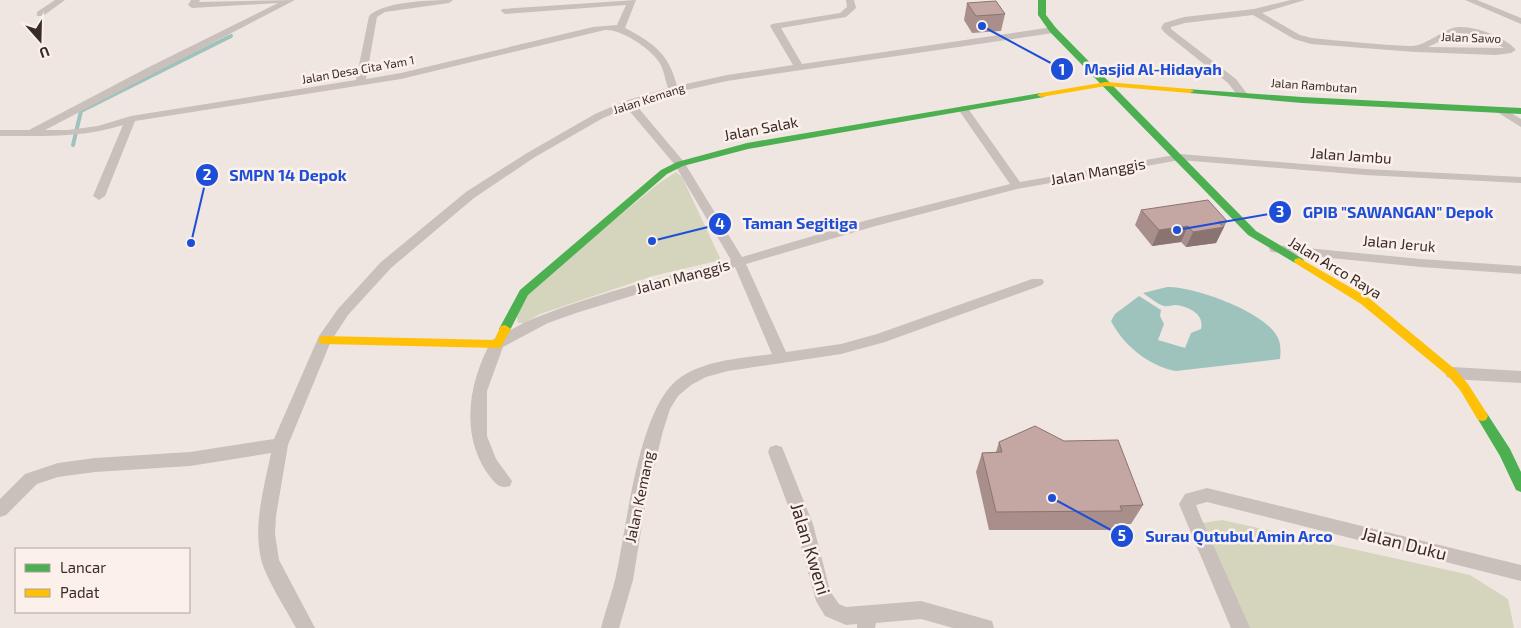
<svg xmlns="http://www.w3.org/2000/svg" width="1521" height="628" font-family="'Exo 2',sans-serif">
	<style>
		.green { fill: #d5d4bc }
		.water { fill: #9dc3bc }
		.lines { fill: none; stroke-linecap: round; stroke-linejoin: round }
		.stream { stroke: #9dc3bc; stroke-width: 4 }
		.street { fill: #c9bfbb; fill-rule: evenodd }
		.fast { fill: #4caf50; fill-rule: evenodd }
		.slow { fill: #ffc107; fill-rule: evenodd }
		.wall { fill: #a98f8c }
		.shaded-wall { fill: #897472 }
		.building { fill: #c4a6a3; stroke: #897472 }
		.labels { text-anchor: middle; stroke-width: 5; stroke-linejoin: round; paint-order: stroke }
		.far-street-label { font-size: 12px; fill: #3a2b29; stroke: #fbf0ea }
		.street-label { font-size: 15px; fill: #3a2b29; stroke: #fbf0ea }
		.near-street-label { font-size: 18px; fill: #3a2b29; stroke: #fbf0ea }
		.leader { fill: none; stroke: #1d4ed8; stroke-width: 2 }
		.callout-dot { fill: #1d4ed8; stroke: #fbf0ea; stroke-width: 2 }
		.mark-label { font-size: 15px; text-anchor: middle; font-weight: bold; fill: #fff }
		.callout-label { font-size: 16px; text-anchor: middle; font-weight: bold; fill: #1d4ed8; stroke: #fbf0ea; stroke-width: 5; stroke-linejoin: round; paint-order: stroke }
	</style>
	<rect width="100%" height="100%" fill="#efe6e2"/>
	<g class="green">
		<path d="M 676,172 L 682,177 L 721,260 L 653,276 L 540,314 L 524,323 L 518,323 L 517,317 L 529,290 L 658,184 Z"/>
		<path d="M 1222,520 L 1470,575 L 1508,599 L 1514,628 L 1237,628 L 1190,534 L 1202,523 Z"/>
	</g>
	<path class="water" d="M 1167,287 C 1194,286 1260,311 1275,333 C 1281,341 1281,349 1280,359 L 1176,371 C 1149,366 1124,346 1111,321 L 1115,314 L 1139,296 L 1161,310 L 1160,316 L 1164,324 L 1158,340 L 1185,348 L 1191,333 L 1201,329 C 1205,314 1188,306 1175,305 C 1172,305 1167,307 1164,306 C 1157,304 1149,297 1143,293 Z"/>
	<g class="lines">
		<path class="stream" d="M 73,145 L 81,111 L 231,36"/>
		<g class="street">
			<path d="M 55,0 L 65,0 L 43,16 L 37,16 L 37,12 Z"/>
			<path d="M 191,0 L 200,0 L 199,2 L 295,0 L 45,130 L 68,130 L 98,126 L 131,116 L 356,80 L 369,16 C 384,1 432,0 453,0 L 449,3 L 385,12 L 377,17 L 366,79 L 401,73 L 593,27 L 617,25 L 626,5 L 505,14 L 501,11 L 502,9 L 636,0 L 625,28 C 654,43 669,54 677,86 L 727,75 L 793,65 L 770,26 L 772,24 L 840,13 L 847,7 L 846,0 L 854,0 L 856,8 L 846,17 L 781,28 L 802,64 L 1053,27 L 1058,30 L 1053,33 L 727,81 L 664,95 L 636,105 L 684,162 L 742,257 L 864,221 L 1010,184 L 958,109 L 963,106 L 967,107 L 1020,182 L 1180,154 L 1365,169 L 1521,177 L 1521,183 L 1365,175 L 1180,160 L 1017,189 L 872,227 L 746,264 L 786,352 L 841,344 L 877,334 L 1032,279 L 1042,279 L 1044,282 L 1042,285 L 885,342 L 841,354 L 728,371 L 706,377 L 691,385 L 678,396 L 670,409 L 663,431 L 646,500 L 633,580 L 619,628 L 601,628 C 605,612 611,596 615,580 C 627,530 637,406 681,377 C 706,360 743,358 772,354 L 735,267 L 651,290 L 576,313 L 548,323 L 503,347 L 487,391 L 487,436 L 496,459 L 512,481 L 510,486 C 500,489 497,485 491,478 C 459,438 468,382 492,340 C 508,332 523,322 540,316 C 601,292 667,276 731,260 L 675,165 L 627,108 L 603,118 L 535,157 L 474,198 L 391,268 L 348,315 L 331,341 L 288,445 L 276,516 L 275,534 L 279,560 L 315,628 L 296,628 C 287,611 265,577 261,559 C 253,524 264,488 271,453 L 190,466 L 95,472 L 58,477 L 37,484 L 6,515 L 0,517 L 0,499 L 25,474 L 58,463 L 95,458 L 190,452 L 274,439 L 319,336 L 338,309 L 381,262 L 466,192 L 527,153 L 595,114 L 625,101 L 668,88 C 665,80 664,69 659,62 C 650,48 621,29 605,30 L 401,79 L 135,121 L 105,196 L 99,200 L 93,196 L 123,125 C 82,138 42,136 0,136 L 0,130 L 29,130 L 147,68 L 278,3 L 192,8 L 188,5 Z"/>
			<path d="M 1291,0 L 1305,0 L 1262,13 L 1300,35 L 1312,38 C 1344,41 1378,45 1411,46 C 1425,46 1440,32 1453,28 C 1469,23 1506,37 1516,50 L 1511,53 L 1496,55 L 1415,52 L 1311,44 L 1294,39 L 1253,15 L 1185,23 L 1171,27 L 1171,29 L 1236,79 L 1248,95 L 1243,98 L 1239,97 L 1228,83 L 1165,33 L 1161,28 L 1164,23 L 1184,17 L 1254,9 ZM 1457,33 L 1483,37 L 1504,48 L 1428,47 Z"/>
			<path d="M 1465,0 L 1477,0 L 1521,18 L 1521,24 Z"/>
			<path d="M 1501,107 L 1521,119 L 1521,127 L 1497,112 L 1496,110 L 1497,108 Z"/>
			<path d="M 1275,245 L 1421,259 L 1521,266 L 1521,274 L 1421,267 L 1271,252 L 1269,249 L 1271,246 Z"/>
			<path d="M 1452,367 L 1521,371 L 1521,383 L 1452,379 L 1447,377 L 1445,373 L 1447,369 Z"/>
			<path d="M 776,445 L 782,447 L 784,452 L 813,524 L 830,591 L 839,604 L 846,607 L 921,601 L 985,619 L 992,621 L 994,628 L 953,628 L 921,619 L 876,623 L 875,628 L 857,628 L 857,624 L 846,625 L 825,616 L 816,601 L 795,524 L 768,452 L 770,447 Z"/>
			<path d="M 1207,488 L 1521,565 L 1521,581 L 1207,502 L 1196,505 L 1199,513 L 1250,628 L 1231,628 L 1179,504 L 1185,494 Z"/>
		</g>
		<g class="fast">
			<path d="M 1038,0 L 1046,0 L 1046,15 L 1056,28 L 1256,231 L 1303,259 L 1304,261 L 1303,263 L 1295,263 L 1248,235 L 1050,32 L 1038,15 Z"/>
			<path d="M 1187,89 L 1302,97 L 1521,108 L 1521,114 L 1302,103 L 1190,93 L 1186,91 Z"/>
			<path d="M 1041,93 L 1045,95 L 1044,97 L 748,149 L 683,166 L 667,174 L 528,295 L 509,332 L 501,332 L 499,329 L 520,290 L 661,170 L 677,162 L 747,143 Z"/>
			<path d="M 1482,411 L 1486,412 L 1510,449 L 1521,472 L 1521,492 L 1516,490 L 1500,456 L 1476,416 L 1478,412 Z"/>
		</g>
		<g class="slow">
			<path d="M 1106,82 L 1190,89 L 1194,91 L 1190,93 L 1106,86 L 1041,97 L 1037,95 L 1041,93 Z"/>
			<path d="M 1299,258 L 1369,298 L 1456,370 L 1468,384 L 1486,412 L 1488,416 L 1486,420 L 1482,421 L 1478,420 L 1460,390 L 1448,376 L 1361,304 L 1295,263 L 1294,261 L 1295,259 Z"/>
			<path d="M 505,325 L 511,329 L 501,347 L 497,348 L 324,344 L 320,343 L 318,340 L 320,337 L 324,336 L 494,340 L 501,326 Z"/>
		</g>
	</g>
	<g class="wall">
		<path d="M 967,3 L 1005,14 L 1001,31 L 972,33 L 964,20 Z"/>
		<path d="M 1141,210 L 1227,221 L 1216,243 L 1186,247 L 1181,242 L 1152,246 L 1135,225 Z"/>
		<path d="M 999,442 L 1143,505 L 1131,524 L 1115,524 L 1111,530 L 989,530 L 976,472 L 982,453 L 996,452 Z"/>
	</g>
	<g class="shaded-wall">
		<path d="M 1188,226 L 1181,242 L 1152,246 L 1159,230 Z"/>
		<path d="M 1224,227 L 1216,243 L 1186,247 L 1193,232 Z"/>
	</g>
	<g class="building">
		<path d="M 996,1 L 1005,14 L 976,16 L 967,3 Z"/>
		<path d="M 1208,200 L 1227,221 L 1218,222 L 1224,227 L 1193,232 L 1188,226 L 1159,230 L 1141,210 Z"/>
		<path d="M 1035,426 L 1064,441 L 1118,440 L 1143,505 L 1120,506 L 1122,511 L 996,512 L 982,453 L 1002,452 L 999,442 Z"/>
	</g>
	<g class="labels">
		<g class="far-street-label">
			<text transform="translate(1471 38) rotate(2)" y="4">Jalan Sawo</text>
			<text transform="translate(358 70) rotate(-10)" y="4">Jalan Desa Cita Yam 1</text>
			<text transform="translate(1314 86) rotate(4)" y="4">Jalan Rambutan</text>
			<text transform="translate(649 99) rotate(-18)" y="4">Jalan Kemang</text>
		</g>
		<g class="street-label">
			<text transform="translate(761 129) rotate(-11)" y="5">Jalan Salak</text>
			<text transform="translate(1351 156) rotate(4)" y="5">Jalan Jambu</text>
			<text transform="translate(1098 172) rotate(-10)" y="5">Jalan Manggis</text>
			<text transform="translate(1399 244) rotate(5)" y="5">Jalan Jeruk</text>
			<text transform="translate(1335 268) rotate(31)" y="5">Jalan Arco Raya</text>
			<text transform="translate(683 277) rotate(-15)" y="5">Jalan Manggis</text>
			<text transform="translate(640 497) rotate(-78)" y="5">Jalan Kemang</text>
		</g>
		<g class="near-street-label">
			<text transform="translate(1404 544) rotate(14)" y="6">Jalan Duku</text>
			<text transform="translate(810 549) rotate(73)" y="6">Jalan Kweni</text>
		</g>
	</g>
	<path class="leader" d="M982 26L1062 69M191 243L207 175M1177 230L1280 212M652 241L720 224M1052 498L1122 536"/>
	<g class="callout-dot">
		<circle cx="982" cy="26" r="5"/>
		<circle cx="191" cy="243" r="5"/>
		<circle cx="1177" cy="230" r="5"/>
		<circle cx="652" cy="241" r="5"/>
		<circle cx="1052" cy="498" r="5"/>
		<circle cx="1062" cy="69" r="12"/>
		<circle cx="207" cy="175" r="12"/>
		<circle cx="1280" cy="212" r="12"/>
		<circle cx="720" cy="224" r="12"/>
		<circle cx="1122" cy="536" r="12"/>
	</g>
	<g class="mark-label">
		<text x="1062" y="75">1</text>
		<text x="207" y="180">2</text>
		<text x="1280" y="217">3</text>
		<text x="720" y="229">4</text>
		<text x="1122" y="541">5</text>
	</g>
	<g class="callout-label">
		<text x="1153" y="75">Masjid Al-Hidayah</text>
		<text x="288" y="181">SMPN 14 Depok</text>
		<text x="1398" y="218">GPIB "SAWANGAN" Depok</text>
		<text x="800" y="229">Taman Segitiga</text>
		<text x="1239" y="542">Surau Qutubul Amin Arco</text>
	</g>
	<rect x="15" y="548" width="175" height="65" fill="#fbf0ea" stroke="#aea19d"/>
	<rect x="25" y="564" width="25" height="8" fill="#4caf50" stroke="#aea19d"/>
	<text x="60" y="573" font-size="15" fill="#3a2b29">Lancar</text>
	<rect x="25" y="589" width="25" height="8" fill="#ffc107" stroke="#aea19d"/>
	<text x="60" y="598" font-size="15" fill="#3a2b29">Padat</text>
	<g transform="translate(40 40) rotate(160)" stroke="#fbf0ea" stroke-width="4" paint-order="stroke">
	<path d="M0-4L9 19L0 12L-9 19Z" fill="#3a2b29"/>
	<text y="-8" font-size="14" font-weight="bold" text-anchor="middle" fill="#3a2b29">U</text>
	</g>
</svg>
